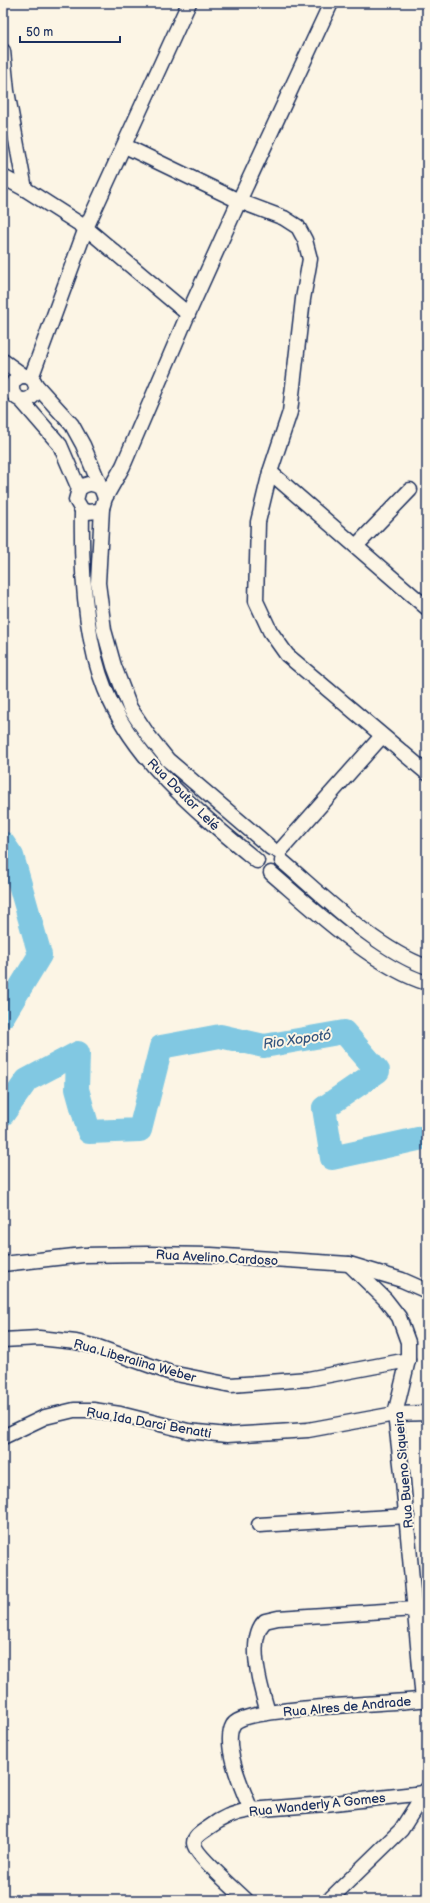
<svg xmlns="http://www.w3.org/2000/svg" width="430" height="1903" font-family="'Balsamiq Sans',sans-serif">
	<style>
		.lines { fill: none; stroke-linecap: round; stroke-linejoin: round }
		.river { stroke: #81c8e2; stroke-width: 24 }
		.minor-casing { stroke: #1b2f5e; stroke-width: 17 }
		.minor { stroke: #fcf5e5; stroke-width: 14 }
		.labels { text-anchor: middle; stroke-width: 4; stroke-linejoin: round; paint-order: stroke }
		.street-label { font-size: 13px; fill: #1b2f5e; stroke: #fcf5e5 }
		.water-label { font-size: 14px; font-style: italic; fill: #34557f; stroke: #fcf5e5 }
	</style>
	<rect width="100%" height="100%" fill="#fcf5e5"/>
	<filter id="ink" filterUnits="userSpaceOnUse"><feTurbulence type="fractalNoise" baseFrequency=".025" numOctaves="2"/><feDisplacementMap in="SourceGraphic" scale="8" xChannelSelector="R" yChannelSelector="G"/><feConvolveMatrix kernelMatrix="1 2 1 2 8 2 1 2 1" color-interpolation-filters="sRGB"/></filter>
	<g filter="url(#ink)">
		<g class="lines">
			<g class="river">
				<path d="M 3,843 L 12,856 L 40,955 L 3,1016"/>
				<path d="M 3,1114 L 27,1080 L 78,1053 L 77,1089 L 89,1132 L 140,1130 L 161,1047 L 220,1036 L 264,1046 L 344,1032 L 378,1071 L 324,1108 L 332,1158 L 427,1137"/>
			</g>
			<g class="minor-casing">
				<g id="minor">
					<path d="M 3,51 L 7,91 L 25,189"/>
					<path d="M 125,146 L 239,201 L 284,218 L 298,227 L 305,240 L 310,259 L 303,299 L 290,412 L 270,472 L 258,522 L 256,601 L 270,631 L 287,655 L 427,773"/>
					<path d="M 3,177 L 25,189 L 86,228 L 188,314"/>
					<path d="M 3,361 L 24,376"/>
					<circle cx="24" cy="388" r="12"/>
					<path d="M 31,378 L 86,228 L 189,3"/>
					<path d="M 35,384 L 72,425 L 83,445 L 101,488"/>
					<path d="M 21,400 L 60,445 L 79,489"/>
					<path d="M 270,472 L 427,608"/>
					<path d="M 105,498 L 101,488 C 93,482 86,483 79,489 L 76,500 L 82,510 L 87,512 L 98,511 L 102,508 L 105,498 L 123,466 L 188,314 L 239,201 L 331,3"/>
					<path d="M 102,508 L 98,583 L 104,630 L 114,666 L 130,708 L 148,735 L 168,760 L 271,848"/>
					<path d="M 82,510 C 81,566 84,637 105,689 C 134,761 199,813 257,861"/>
					<path d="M 356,546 L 410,490"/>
					<path d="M 279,852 L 382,736"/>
					<path d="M 282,861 C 323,896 376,949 427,967"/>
					<path d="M 271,873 C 313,909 374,967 427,983"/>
					<path d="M 3,1264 L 83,1255 L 146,1254 L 211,1255 L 349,1264 L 402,1280 L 427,1291"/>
					<path d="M 349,1264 L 385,1299 L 399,1317 L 408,1342 L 408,1360 L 395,1414 L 403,1481 L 423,1700"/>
					<path d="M 3,1340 L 39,1338 L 76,1342 L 98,1347 L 171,1373 L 231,1385 L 308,1379 L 408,1360"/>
					<path d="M 3,1437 L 45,1417 L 74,1410 L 93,1410 L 120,1414 L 188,1431 L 227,1435 L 308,1430 L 395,1414 L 427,1413"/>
					<path d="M 259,1525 L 407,1516"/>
					<path d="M 268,1712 C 261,1690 246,1639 265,1621 L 278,1618 L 415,1609"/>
					<path d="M 251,1810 C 243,1791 222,1745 233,1725 C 243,1706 398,1704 427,1699"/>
					<path d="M 246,1900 C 237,1891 194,1854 194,1843 C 194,1836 204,1831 208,1828 C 221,1818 236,1812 251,1810 L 325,1804 L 424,1793"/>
					<path d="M 329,1900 L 401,1830 L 427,1789"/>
				</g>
			</g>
			<use href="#minor" class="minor"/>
		</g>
	</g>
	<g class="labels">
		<g class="street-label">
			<text transform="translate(184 794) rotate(45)" y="5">Rua Doutor Lelé</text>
			<text transform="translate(217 1257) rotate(3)" y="5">Rua Avelino Cardoso</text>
			<text transform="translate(135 1360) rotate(16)" y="5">Rua Liberalina Weber</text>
			<text transform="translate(149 1422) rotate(10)" y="5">Rua Ida Darci Benatti</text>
			<text transform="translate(403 1470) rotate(-95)" y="5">Rua Bueno Siqueira</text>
			<text transform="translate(347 1706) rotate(-5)" y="5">Rua Alres de Andrade</text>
			<text transform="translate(317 1804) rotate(-6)" y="5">Rua Wanderly A Gomes</text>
		</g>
		<g class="water-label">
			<text transform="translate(297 1039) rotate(-8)" y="5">Rio Xopotó</text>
		</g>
	</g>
	<rect width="430" height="1903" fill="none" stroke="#fcf5e5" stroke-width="16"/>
	<rect x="8" y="8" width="414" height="1887" fill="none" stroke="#1b2f5e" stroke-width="1.5" filter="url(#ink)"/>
	<path d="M20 36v6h100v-6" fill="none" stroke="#1b2f5e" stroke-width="2"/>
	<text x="26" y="36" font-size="12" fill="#1b2f5e" stroke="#fcf5e5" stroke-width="3" paint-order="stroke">50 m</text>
</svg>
